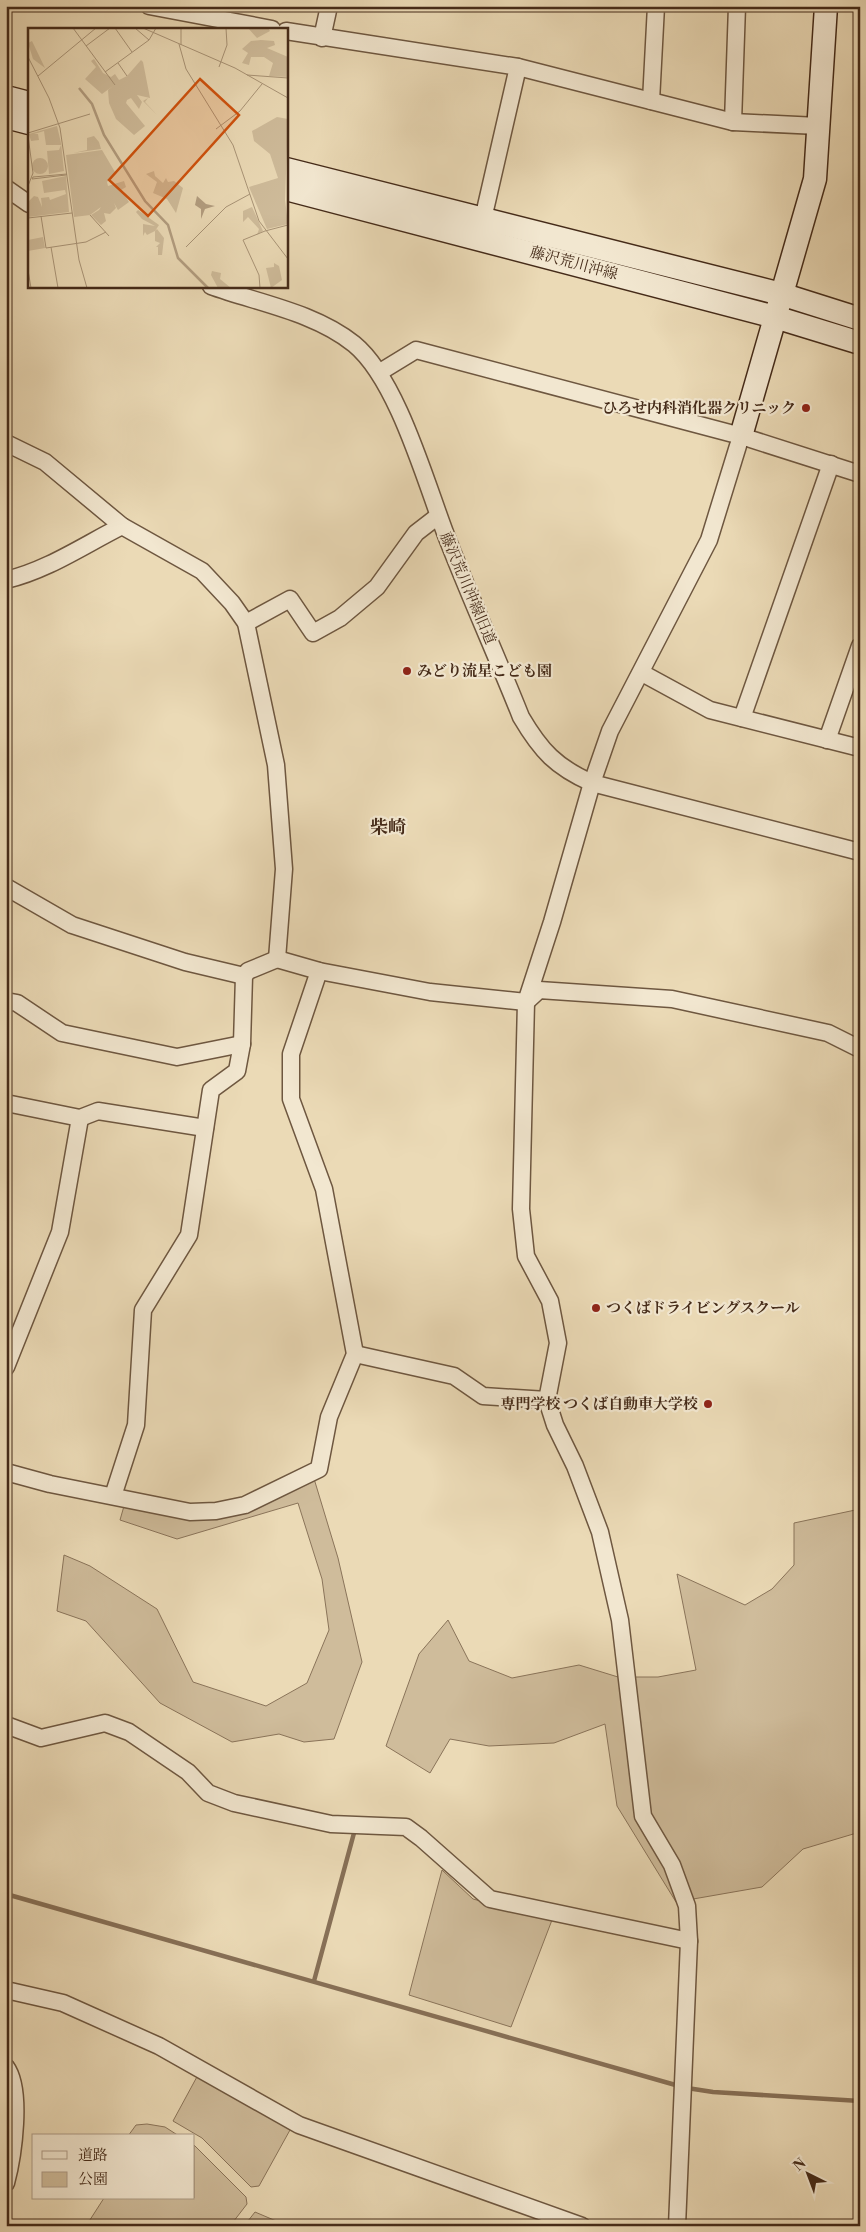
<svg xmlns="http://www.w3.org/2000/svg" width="866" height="2232" font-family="'Libre Bodoni','Noto Serif JP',serif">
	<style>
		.green { fill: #cfbc9b; stroke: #8a745a }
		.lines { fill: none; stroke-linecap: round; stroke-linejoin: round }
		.stream { stroke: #877057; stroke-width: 4.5 }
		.street-casing { stroke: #6e5740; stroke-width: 19 }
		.secondary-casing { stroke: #452b19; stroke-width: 25 }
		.street { stroke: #f2e7d0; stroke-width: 16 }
		.secondary { stroke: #f2e7d0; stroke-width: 22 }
		.poi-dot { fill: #8f2418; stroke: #f2e7d0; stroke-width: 2 }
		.labels { text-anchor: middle; stroke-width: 4.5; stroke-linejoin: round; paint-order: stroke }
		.street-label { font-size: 15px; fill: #452b19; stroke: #f2e7d0 }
		.poi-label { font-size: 15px; font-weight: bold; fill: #452b19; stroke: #f2e7d0; text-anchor: end }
		.quarter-label { font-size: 18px; font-weight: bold; fill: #452b19; stroke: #f2e7d0 }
		.inset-river { fill: none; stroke: #b39e81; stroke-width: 2.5 }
		.inset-road { fill: none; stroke: #a99477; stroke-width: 1 }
		.view { fill: #d0520e; fill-opacity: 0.15; stroke: #d0520e; stroke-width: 2.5 }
		.inset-edge { fill: none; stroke: #452b19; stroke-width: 2.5 }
	</style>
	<rect width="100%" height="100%" fill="#ebdab6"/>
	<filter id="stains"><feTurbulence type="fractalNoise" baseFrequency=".004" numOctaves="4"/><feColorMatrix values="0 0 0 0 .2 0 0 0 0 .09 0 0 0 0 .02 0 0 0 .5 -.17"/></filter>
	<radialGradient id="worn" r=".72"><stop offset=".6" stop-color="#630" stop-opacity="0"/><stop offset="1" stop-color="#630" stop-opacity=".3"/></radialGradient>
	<g class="green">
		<path d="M 312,1472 L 338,1558 L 362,1662 L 334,1739 L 304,1742 L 279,1734 L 232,1742 L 160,1703 L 86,1621 L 57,1611 L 64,1555 L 90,1566 L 157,1609 L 193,1682 L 266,1706 L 307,1683 L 329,1630 L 322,1579 L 298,1503 L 177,1539 L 120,1520 L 126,1499 L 216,1511 Z"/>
		<path d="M 860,1509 L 860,1832 L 803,1849 L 762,1887 L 676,1902 L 617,1806 L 605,1724 L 554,1743 L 489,1746 L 450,1739 L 430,1773 L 386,1746 L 419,1654 L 448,1620 L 469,1661 L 512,1678 L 579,1665 L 618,1677 L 658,1677 L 696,1670 L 677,1574 L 745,1605 L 772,1589 L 794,1565 L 794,1523 Z"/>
		<path d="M 442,1870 L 473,1899 L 552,1920 L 511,2027 L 409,1995 Z"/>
		<path d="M 199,2073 L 288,2123 L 290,2130 L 259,2186 L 251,2187 L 202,2138 L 173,2121 Z"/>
		<path d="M 147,2124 L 165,2127 L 179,2136 L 128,2136 L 136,2125 Z"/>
		<path d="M 194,2145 L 246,2197 L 247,2204 L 230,2226 L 86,2226 L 104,2198 L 194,2198 Z"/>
		<path d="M 255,2212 L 288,2226 L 244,2226 Z"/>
	</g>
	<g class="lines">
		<g class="stream">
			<path d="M 6,1894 L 679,2086"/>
			<path d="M 314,1981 L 354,1833"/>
			<path d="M 687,2088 L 713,2092 L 860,2101"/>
		</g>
		<g class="street-casing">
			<g id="street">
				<path d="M 149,6 L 272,29"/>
				<path d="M 286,31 L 518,67 L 733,122 L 818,126"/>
				<path d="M 322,38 L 329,6"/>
				<path d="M 651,101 L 656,6"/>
				<path d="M 733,122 L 737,6"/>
				<path d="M 6,188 L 29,204"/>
				<path d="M 483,219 L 518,67"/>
				<path d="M 211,286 C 258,303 314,312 354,344 C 399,381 427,488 449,543 C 472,602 498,659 521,717 C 541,751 556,767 592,783 L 860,852"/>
				<path d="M 380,372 L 416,350 L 741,436 L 860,474"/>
				<path d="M 6,443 L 45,462 L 122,526 L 202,571 L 232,603 L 246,623 L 276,765 L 284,869 L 277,959"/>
				<path d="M 6,580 C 48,570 84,545 122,526"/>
				<path d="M 246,623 L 290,599 L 313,633 L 340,618 L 377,587 L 416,533 L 438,516"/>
				<path d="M 642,673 L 710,710 L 860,748"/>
				<path d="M 742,718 L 831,464"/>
				<path d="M 827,740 L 860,646"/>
				<path d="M 6,887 L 72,925 L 185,962 L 244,976"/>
				<path d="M 6,1001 L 17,1003 L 62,1033 L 177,1057 L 242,1044"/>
				<path d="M 526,1002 L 539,990 L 672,999 L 828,1033 L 860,1049"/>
				<path d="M 6,1103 L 80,1118 L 98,1111 L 205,1128"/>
				<path d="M 355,1354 L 454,1376 L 483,1396 L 547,1400"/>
				<path d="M 6,1367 L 60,1232 L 80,1118"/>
				<path d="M 6,1472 L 50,1484 L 190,1512 L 216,1511 L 245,1505 L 319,1469 L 329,1417 L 355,1354 L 324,1189 L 291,1099 L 291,1054 L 319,971"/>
				<path d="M 113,1496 L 136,1425 L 143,1310 L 189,1235 L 211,1090 L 237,1071 L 242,1044 L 244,976 L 248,971 L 277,959 L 319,971 L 430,992 L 526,1002"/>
				<path d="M 6,1725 L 41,1738 L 105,1723 L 129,1732 L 188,1772 L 208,1793 L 234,1803 L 331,1824 L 406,1827 L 421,1838 L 490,1899 L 689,1941"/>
				<path d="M 6,1990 L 63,2003 L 159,2046 L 299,2125 L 582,2226"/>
				<path d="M 6,2067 C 23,2090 13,2157 6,2183"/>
				<path d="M 677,2226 L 689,1941 L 687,1906 L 672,1865 L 643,1816 L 620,1620 L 600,1532 L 575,1466 L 555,1425 L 547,1400 L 558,1343 L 550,1301 L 526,1256 L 521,1209 L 526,1002 L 552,922 L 592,783 L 610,731 L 709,540 L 741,436"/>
			</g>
		</g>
		<g class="secondary-casing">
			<g id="secondary">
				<path d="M 6,97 L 29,103"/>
				<path d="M 6,117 L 29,123"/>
				<path d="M 286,169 L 781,294 L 860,319"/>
				<path d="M 286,189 L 775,317 L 860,343"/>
				<path d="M 741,436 L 815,179 L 826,6"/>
			</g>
		</g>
		<use href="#street" class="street"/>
		<use href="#secondary" class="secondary"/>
	</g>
	<g class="poi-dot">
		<circle cx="806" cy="408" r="5"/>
		<circle cx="407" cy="671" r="5"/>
		<circle cx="596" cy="1308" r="5"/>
		<circle cx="708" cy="1404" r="5"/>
	</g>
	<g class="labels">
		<g class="street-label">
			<text transform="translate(574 263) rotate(15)" y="5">藤沢荒川沖線</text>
			<text transform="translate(468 588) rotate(67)" y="5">藤沢荒川沖線旧道</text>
		</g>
		<g class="poi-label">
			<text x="796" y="413">ひろせ内科消化器クリニック</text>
			<text x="417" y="676" text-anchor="start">みどり流星こども園</text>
			<text x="606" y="1313" text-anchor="start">つくばドライビングスクール</text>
			<text x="698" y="1409">専門学校 つくば自動車大学校</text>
		</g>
		<g class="quarter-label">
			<text x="388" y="833">柴崎</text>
		</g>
	</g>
	<g transform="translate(28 28)">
		<rect width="260" height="260" fill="#ebdab6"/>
		<path d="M 220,0 L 240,0 L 242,3 L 229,10 ZM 233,12 L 246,13 L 247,17 L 239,20 L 260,29 L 260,49 L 241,48 L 245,35 L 236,29 L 223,29 L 221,37 L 214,35 L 220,25 L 214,21 L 223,13 ZM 4,13 L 17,40 L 5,31 L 0,15 ZM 66,31 L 75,45 L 83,49 L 87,46 L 91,52 L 99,48 L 113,32 L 115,34 L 122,70 L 109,67 L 115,73 L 120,70 L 117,74 L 129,87 L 109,67 L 114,74 L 111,81 L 103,70 L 99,72 L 98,75 L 117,98 L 106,107 L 88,91 L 81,75 L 80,62 L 85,58 L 74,66 L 57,51 L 68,39 L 63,33 ZM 249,89 L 260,91 L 257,172 L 260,196 L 239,201 L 221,159 L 250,150 L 242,126 L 226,113 L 224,103 ZM 29,98 L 33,115 L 36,143 L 21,146 L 19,123 L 31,122 L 33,117 L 18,117 L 16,103 L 6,106 L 10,106 L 11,112 L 3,113 L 1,106 ZM 66,108 L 71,114 L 73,121 L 45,125 L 59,122 L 59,110 ZM 74,122 L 87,144 L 79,154 L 80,158 L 96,153 L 98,159 L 93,162 L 101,174 L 90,182 L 86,175 L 88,180 L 82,186 L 76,185 L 78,193 L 73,197 L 63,187 L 71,182 L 73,179 L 62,187 L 46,189 L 38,127 ZM4 138a8 8 0 1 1 16 0a8 8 0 1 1-16 0ZM 126,143 L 127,148 L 135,155 L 138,150 L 140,154 L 146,153 L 155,160 L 148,185 L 139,171 L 125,165 L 129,154 L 118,146 ZM 38,148 L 41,184 L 0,189 L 0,174 L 6,168 L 10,169 L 14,179 L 13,170 L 21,169 L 22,172 L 38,166 L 37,162 L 16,165 L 14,153 ZM 224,179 L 235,203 L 229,207 L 231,201 L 220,189 L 215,194 L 215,183 ZM 110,182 L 131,197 L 127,203 L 129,201 L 136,210 L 134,227 L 130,227 L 130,219 L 128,219 L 132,215 L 127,213 L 127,203 L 119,207 L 117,204 L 115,208 L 115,196 L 127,198 L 114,191 L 108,184 ZM 15,209 L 17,220 L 0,223 L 0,212 ZM 246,235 L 251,238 L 254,252 L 243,260 L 238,240 L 246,239 ZM 184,243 L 193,245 L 192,251 L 203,260 L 190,260 L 183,247 Z" fill="#cfbc9b"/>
		<path d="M 169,168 L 178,176 L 187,178 L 177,181 L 173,191 L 173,181 L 167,177 Z" fill="#b39e81"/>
		<path class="inset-river" d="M 51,60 L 64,76 L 76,107 L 117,173 L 140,197 L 150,230 L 180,260"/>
		<path class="inset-road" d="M 45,0 L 87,57M 87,0 L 104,24M 107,0 L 121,12M 115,0 L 207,40 L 260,70M 151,16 L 158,41 L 205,117 L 231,193 L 260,231M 153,17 L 153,0M 58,18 L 82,0M 0,29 L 21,70 L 32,100 L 51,232 L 59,260M 90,35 L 99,48M 191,39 L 199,17 L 198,0M 77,44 L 121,12 L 128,0M 219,47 L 260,50M 10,48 L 68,0M 188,101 L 212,83 L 234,56M 0,105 L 62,86M 0,108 L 5,145 L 0,158M 39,146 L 38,147 L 4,151 L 5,149 ZM 62,187 L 81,208M 13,188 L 18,220 L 58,214 L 78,204M 0,190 L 44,185M 237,203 L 260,197M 23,219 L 30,260M 158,219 L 198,179 L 222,166M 0,242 L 3,260M 232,260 L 231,247 L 215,212 L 237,203"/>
		<path class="view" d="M 172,51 L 211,87 L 120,188 L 81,152 Z"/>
		<rect width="260" height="260" class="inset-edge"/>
	</g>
	<rect width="866" height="2232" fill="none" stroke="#ebdab6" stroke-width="25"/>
	<rect x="8" y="8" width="851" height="2217" fill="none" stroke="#452b19" stroke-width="2.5"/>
	<rect x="12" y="12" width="841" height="2207" fill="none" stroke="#452b19"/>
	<rect x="32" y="2134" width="162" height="65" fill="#f2e7d0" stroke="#ad9c87"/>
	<rect x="42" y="2151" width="25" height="8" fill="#f2e7d0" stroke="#ad9c87"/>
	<text x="78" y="2160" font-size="15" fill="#452b19">道路</text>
	<rect x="42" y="2172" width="25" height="15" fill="#cfbc9b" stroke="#ad9c87"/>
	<text x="78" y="2184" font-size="15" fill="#452b19">公園</text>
	<g transform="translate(808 2174) rotate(318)" stroke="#f2e7d0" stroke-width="4" paint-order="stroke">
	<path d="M0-4L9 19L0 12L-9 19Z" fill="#452b19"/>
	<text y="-8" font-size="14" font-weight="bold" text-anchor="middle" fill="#452b19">N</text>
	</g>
	<rect width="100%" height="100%" filter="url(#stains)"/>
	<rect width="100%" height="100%" fill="url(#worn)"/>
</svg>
